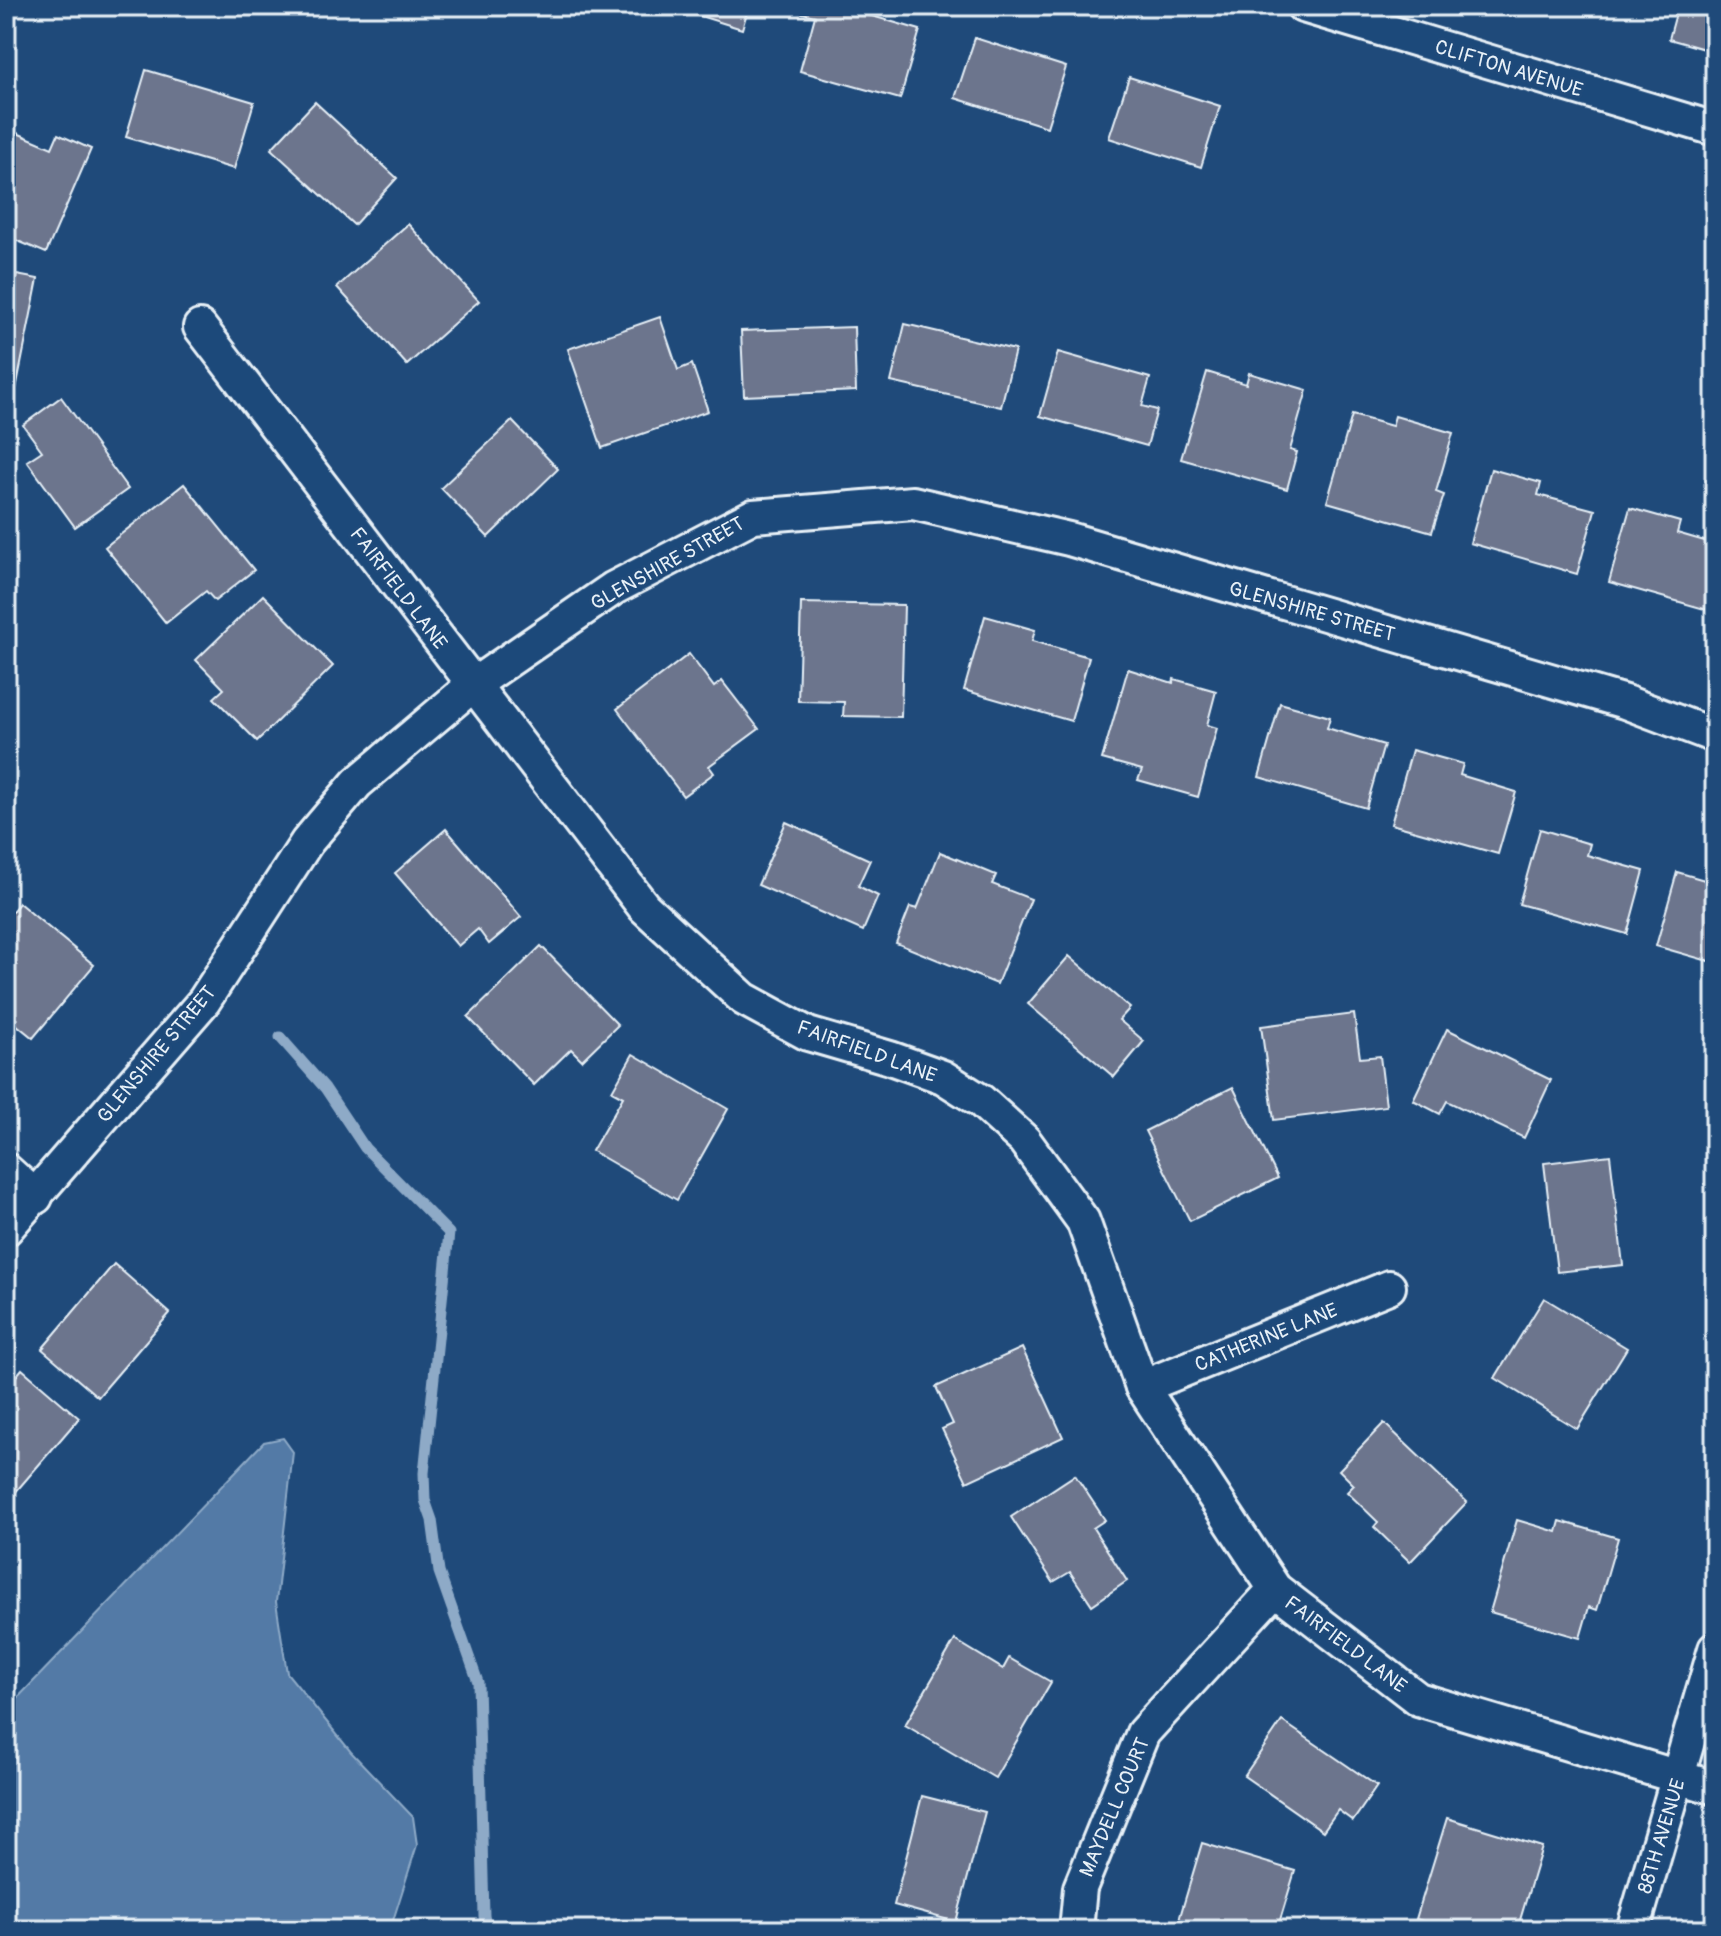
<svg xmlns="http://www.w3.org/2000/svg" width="1721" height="1936" font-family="Pangolin,sans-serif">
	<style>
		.water { fill: #527aa6; stroke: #8eaac7; stroke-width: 2 }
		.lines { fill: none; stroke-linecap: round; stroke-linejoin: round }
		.stream { stroke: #8eaac7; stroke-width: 11 }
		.building { fill: #6c748d; stroke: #e8f1f8; stroke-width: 2 }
		.minor-casing { stroke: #e8f1f8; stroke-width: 38 }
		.minor { stroke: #1f4a7a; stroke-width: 32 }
		.labels { text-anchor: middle; stroke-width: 6; stroke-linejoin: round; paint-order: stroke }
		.street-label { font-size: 20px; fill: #e8f1f8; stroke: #1f4a7a }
	</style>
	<rect width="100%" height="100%" fill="#1f4a7a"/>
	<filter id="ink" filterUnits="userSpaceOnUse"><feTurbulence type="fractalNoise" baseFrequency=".0125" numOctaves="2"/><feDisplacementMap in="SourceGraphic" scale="16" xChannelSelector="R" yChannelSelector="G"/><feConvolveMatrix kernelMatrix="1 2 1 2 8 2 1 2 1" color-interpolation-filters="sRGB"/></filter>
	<g filter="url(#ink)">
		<path class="water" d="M 283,1438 L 293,1452 L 276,1602 L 287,1673 L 351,1752 L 413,1817 L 417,1845 L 390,1930 L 6,1930 L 6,1710 L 264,1442 Z"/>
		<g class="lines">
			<path class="stream" d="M 280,1037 L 325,1088 L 365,1148 L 449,1233 L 424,1473 L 425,1500 L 432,1520 L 439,1572 L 478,1682 L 484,1916 L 487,1930"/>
		</g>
		<g class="building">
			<path d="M 668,6 L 749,6 L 742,29 Z"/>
			<path d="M 800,6 L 864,6 L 862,13 L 920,30 L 900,99 L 800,71 L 815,16 L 798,12 Z"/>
			<path d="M 1678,6 L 1715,6 L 1715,52 L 1669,39 Z"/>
			<path d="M 975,38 L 1066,67 L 1047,127 L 955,98 Z"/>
			<path d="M 146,70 L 254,102 L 234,169 L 126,137 Z"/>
			<path d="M 1129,77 L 1220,106 L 1201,167 L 1109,138 Z"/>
			<path d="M 315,102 L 397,178 L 354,225 L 271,149 Z"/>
			<path d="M 17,133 L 52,148 L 58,134 L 91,149 L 46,253 L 6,236 L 6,158 Z"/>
			<path d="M 408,224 L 479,301 L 407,365 L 337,287 Z"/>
			<path d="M 6,273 L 38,279 L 16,389 L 6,387 Z"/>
			<path d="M 660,317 L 678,370 L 692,364 L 708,411 L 602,448 L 568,349 Z"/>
			<path d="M 905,324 L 1015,350 L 1001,407 L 891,382 Z"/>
			<path d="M 854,327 L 856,391 L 744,396 L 741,331 Z"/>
			<path d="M 1058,352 L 1150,378 L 1142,406 L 1157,410 L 1147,446 L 1040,416 Z"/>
			<path d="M 1207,372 L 1246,384 L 1249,373 L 1307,390 L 1290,450 L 1297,452 L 1287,489 L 1181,459 Z"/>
			<path d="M 61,397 L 128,489 L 75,527 L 27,461 L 42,451 L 23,425 Z"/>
			<path d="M 1352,415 L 1392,426 L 1395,416 L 1453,433 L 1436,492 L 1444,495 L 1432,532 L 1327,502 Z"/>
			<path d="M 512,421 L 558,469 L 488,537 L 441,488 Z"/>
			<path d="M 1491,469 L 1541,483 L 1538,495 L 1595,510 L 1577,574 L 1470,543 Z"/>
			<path d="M 184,484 L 254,570 L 215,601 L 206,591 L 166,623 L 105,547 Z"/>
			<path d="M 1630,508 L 1680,522 L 1677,533 L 1715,544 L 1715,612 L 1609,582 Z"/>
			<path d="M 263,595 L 333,666 L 257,741 L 214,698 L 224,689 L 196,660 Z"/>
			<path d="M 801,603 L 904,605 L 901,717 L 843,716 L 844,702 L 798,701 Z"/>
			<path d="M 985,616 L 1035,630 L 1032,641 L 1089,657 L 1071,721 L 964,690 Z"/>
			<path d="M 689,654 L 714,687 L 722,681 L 759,729 L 709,766 L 714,773 L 683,796 L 617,709 Z"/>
			<path d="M 1128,669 L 1173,683 L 1174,679 L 1216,691 L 1207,725 L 1217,728 L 1198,797 L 1138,780 L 1142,770 L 1102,759 Z"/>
			<path d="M 1280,703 L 1330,717 L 1327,728 L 1384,745 L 1366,808 L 1259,777 Z"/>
			<path d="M 1412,750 L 1463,764 L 1460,775 L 1516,792 L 1498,854 L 1391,824 Z"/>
			<path d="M 786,822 L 870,860 L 858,886 L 878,896 L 863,931 L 758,885 Z"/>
			<path d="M 446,829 L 521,917 L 489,944 L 478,929 L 458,946 L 395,873 Z"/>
			<path d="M 1540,829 L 1590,844 L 1587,855 L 1644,871 L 1627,934 L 1519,904 Z"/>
			<path d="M 940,852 L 996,875 L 992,884 L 1031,899 L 997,984 L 896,943 L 910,907 L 917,909 Z"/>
			<path d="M 1677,872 L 1715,883 L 1715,963 L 1656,946 Z"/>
			<path d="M 19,903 L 94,965 L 33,1038 L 6,1016 L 6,919 Z"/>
			<path d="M 541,946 L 618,1025 L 582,1060 L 571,1049 L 534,1085 L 468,1017 Z"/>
			<path d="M 1069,956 L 1130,1008 L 1119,1020 L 1144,1041 L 1114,1077 L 1028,1004 Z"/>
			<path d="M 1354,1014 L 1360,1058 L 1380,1056 L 1386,1106 L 1274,1120 L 1261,1026 Z"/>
			<path d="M 1447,1029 L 1551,1080 L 1524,1138 L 1447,1101 L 1440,1114 L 1413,1100 Z"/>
			<path d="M 633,1054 L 728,1109 L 677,1200 L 592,1151 L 623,1097 L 612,1091 Z"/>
			<path d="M 1233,1087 L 1278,1178 L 1190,1221 L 1145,1131 Z"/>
			<path d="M 1610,1155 L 1623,1265 L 1557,1272 L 1544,1163 Z"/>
			<path d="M 114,1264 L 170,1313 L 98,1397 L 42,1349 Z"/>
			<path d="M 1544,1298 L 1627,1348 L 1577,1429 L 1495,1378 Z"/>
			<path d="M 1022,1348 L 1063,1437 L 967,1482 L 942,1429 L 953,1424 L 936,1387 Z"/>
			<path d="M 22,1369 L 79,1418 L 7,1502 L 6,1388 Z"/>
			<path d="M 1384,1423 L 1467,1502 L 1410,1562 L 1374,1527 L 1378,1522 L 1347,1492 L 1354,1485 L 1339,1470 Z"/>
			<path d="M 1075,1475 L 1105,1520 L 1093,1528 L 1127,1581 L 1092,1605 L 1070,1572 L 1053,1582 L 1011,1517 Z"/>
			<path d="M 1517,1520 L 1557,1532 L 1560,1521 L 1618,1538 L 1597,1610 L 1589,1607 L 1580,1638 L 1490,1612 Z"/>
			<path d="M 955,1640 L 1003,1669 L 1009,1658 L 1051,1682 L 995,1778 L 905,1725 Z"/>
			<path d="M 1282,1721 L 1377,1786 L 1353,1821 L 1338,1810 L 1323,1831 L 1244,1776 Z"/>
			<path d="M 922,1796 L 985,1812 L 956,1922 L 894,1905 Z"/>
			<path d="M 1447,1818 L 1542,1847 L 1517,1930 L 1489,1930 L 1476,1926 L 1475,1930 L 1452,1930 L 1416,1919 Z"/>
			<path d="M 1202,1843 L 1295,1871 L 1277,1930 L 1176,1930 Z"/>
		</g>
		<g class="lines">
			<g class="minor-casing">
				<g id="minor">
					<path d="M 1303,6 L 1715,129"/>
					<path d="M 200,327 L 644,907 L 744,999 L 808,1034 L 890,1058 L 943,1077 L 981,1101 L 1024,1140 L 1083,1221 L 1142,1387 L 1275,1589 L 1418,1699 L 1715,1788"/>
					<path d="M 6,1170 L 36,1197"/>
					<path d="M 6,1229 L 204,1001 L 307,842 L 357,783 L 473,685 L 614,588 L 753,516 L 913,503 L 1069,539 L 1625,702 L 1715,736"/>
					<path d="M 1142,1387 L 1389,1287"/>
					<path d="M 1076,1930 L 1080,1888 L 1143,1733 L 1275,1589"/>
					<path d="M 1633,1930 L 1715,1649"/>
				</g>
			</g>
			<use href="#minor" class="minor"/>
		</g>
	</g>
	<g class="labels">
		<g class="street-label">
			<text transform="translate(1509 68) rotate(17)" y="7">CLIFTON AVENUE</text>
			<text transform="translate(667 563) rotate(-29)" y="7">GLENSHIRE STREET</text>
			<text transform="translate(399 588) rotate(53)" y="7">FAIRFIELD LANE</text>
			<text transform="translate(1312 611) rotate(16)" y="7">GLENSHIRE STREET</text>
			<text transform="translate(867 1051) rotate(20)" y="7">FAIRFIELD LANE</text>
			<text transform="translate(156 1054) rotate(-50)" y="7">GLENSHIRE STREET</text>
			<text transform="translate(1266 1337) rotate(-22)" y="7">CATHERINE LANE</text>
			<text transform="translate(1346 1644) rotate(37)" y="7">FAIRFIELD LANE</text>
			<text transform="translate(1114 1807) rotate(-67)" y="7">MAYDELL COURT</text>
			<text transform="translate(1661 1836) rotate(-73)" y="7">88TH AVENUE</text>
		</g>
	</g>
	<rect width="1721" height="1936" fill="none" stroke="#1f4a7a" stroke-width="32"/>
	<rect x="16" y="16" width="1689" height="1904" fill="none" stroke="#e8f1f8" stroke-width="3" filter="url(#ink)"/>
</svg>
